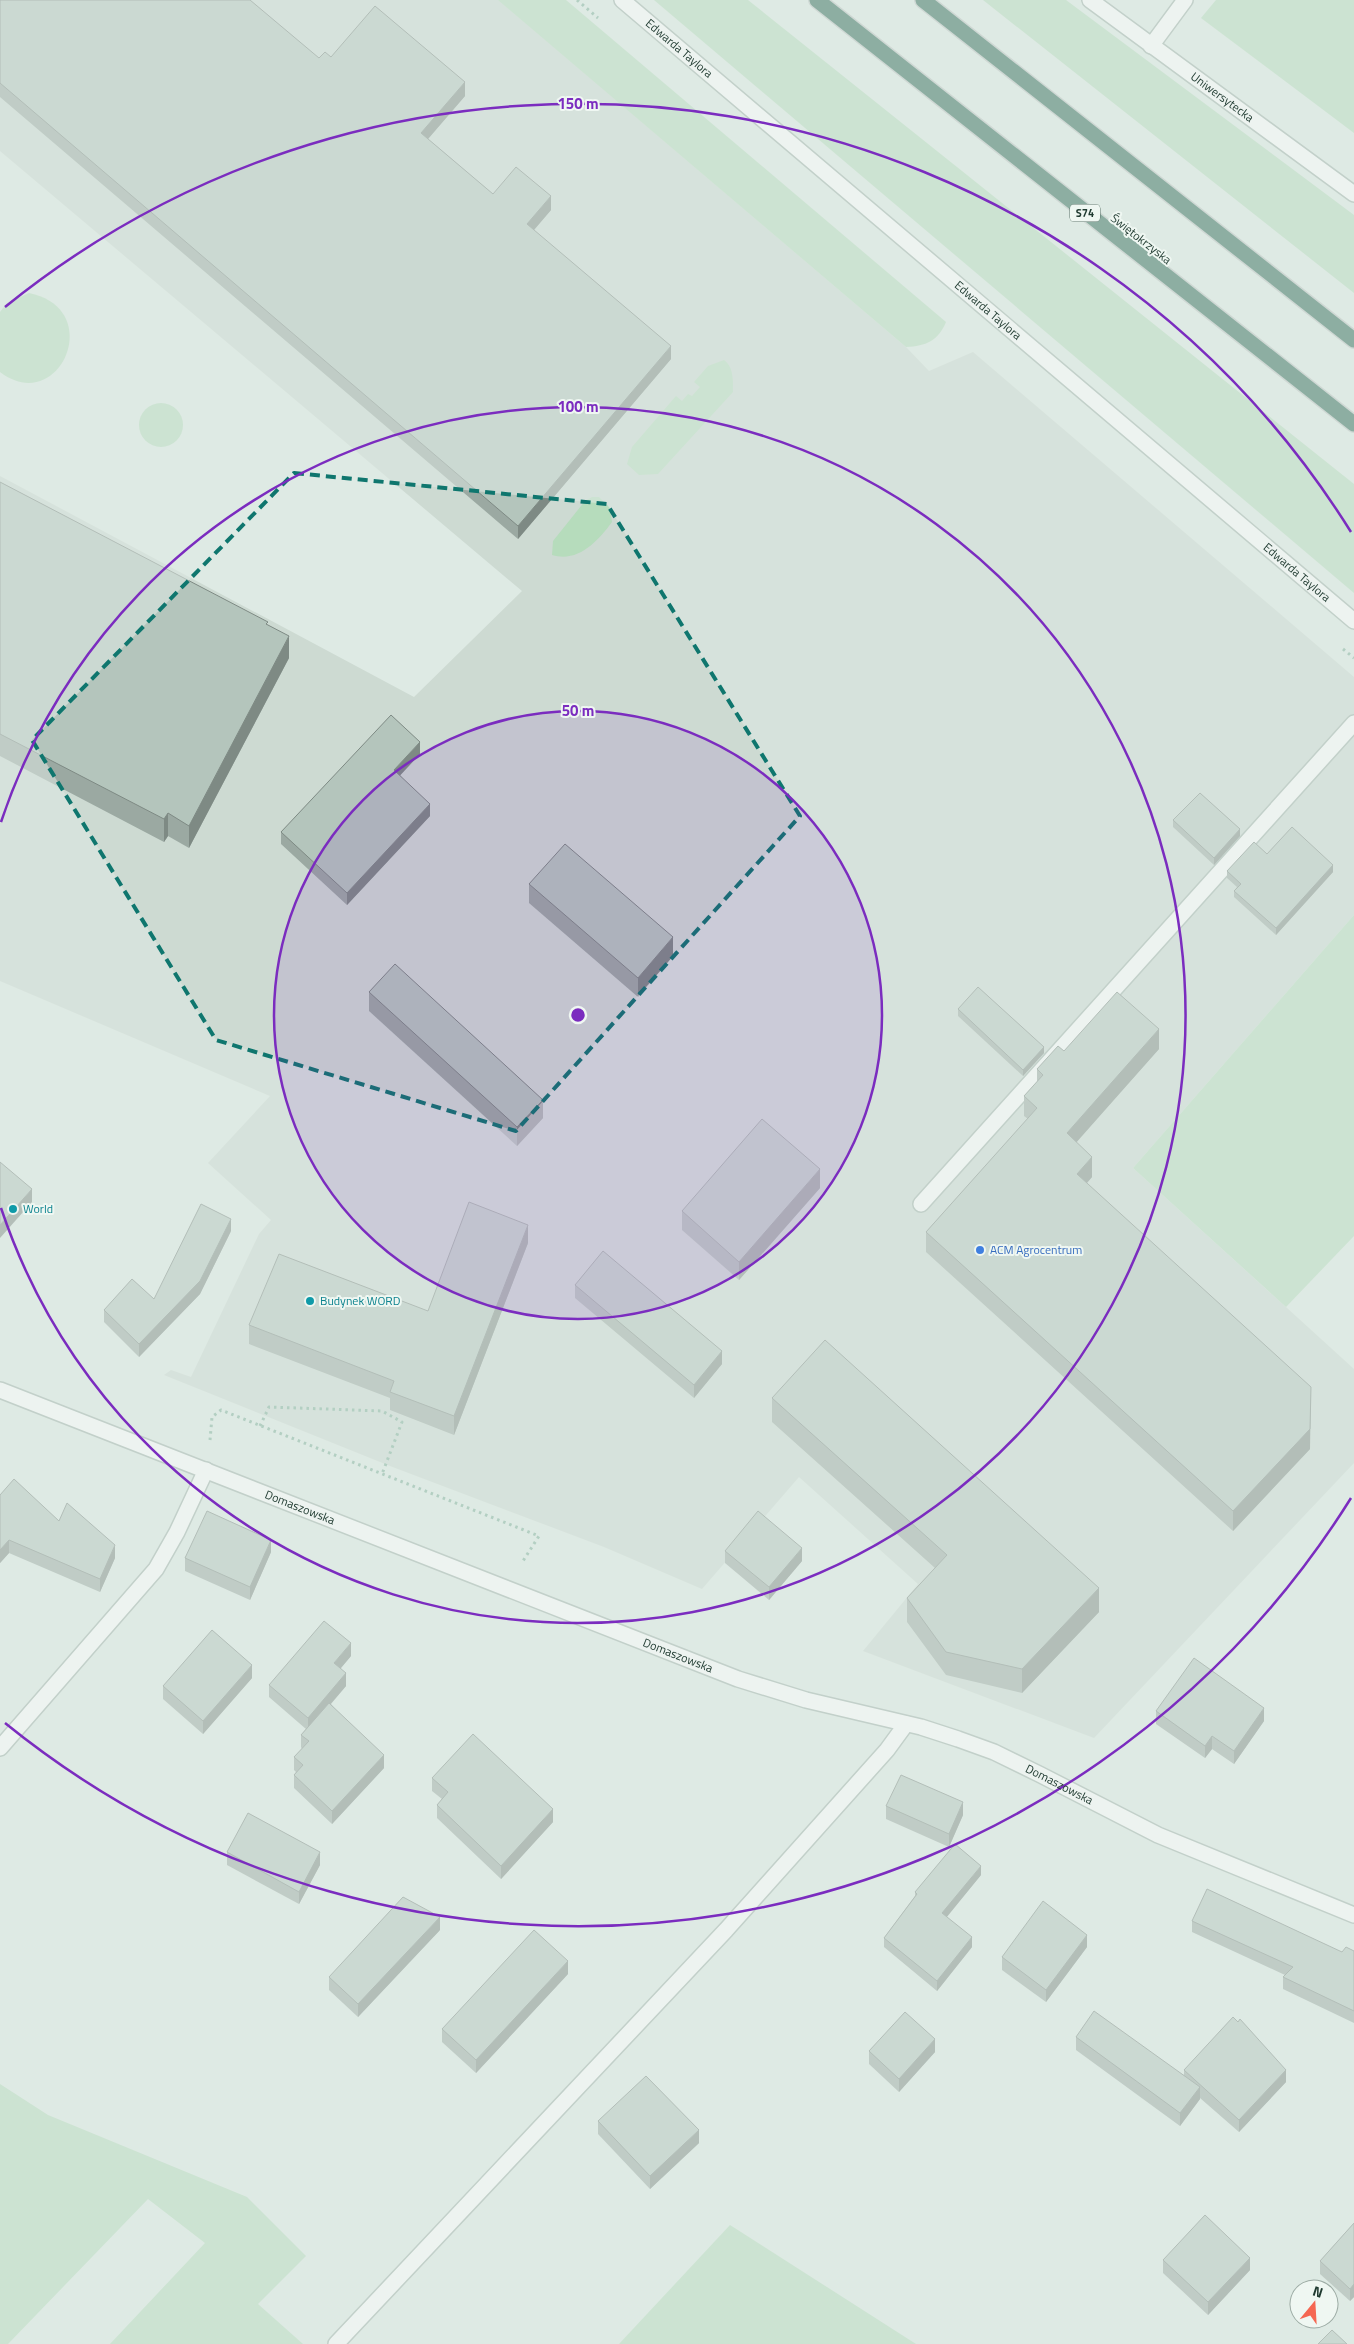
<svg xmlns="http://www.w3.org/2000/svg" width="1354" height="2344" font-family="'Titillium Web',sans-serif">
	<style>
		.built { fill: #cddad2 }
		.green { fill: #b6dcbc }
		.lines { fill: none; stroke-linecap: round; stroke-linejoin: round }
		.service-casing { stroke: #a1b2aa; stroke-width: 18 }
		.tertiary-casing { stroke: #a1b2aa; stroke-width: 18 }
		.motorway-casing { stroke: #bcc4c1; stroke-width: 18 }
		.path { stroke: #7eaf9a; stroke-width: 3; stroke-dasharray: 2.5 4; stroke-linecap: butt }
		.service { stroke: #fff; stroke-width: 15 }
		.tertiary { stroke: #fff; stroke-width: 15 }
		.motorway { stroke: #2b6753; stroke-width: 15 }
		.wall { fill: #9ba9a2 }
		.shaded-wall { fill: #7e8a84 }
		.building { fill: #b4c5bc; stroke: #7e8a84 }
		.marked { fill: none; stroke: #0f766e; stroke-width: 4; stroke-dasharray: 10 6; stroke-linejoin: round }
		.ring { fill: none; stroke: #7b2cbf; stroke-width: 2.5 }
		.culture-dot { fill: #0f9aa8; stroke: #eff7f2; stroke-width: 2 }
		.shop-dot { fill: #3f7fe0; stroke: #eff7f2; stroke-width: 2 }
		.labels { text-anchor: middle; stroke-width: 4; stroke-linejoin: round; paint-order: stroke }
		.shield { fill: #eff7f2; stroke: #5d736a; stroke-width: 1 }
		.shield-label { font-size: 11px; font-weight: bold; fill: #1f3a30 }
		.street-label { font-size: 12px; fill: #1f3a30; stroke: #eff7f2 }
		.culture-label { font-size: 12px; fill: #0d838f; stroke: #eff7f2; text-anchor: start }
		.shop-label { font-size: 12px; fill: #366cbe; stroke: #eff7f2; text-anchor: start }
		.centre { fill: #7b2cbf; stroke: #eff7f2; stroke-width: 2.5 }
		.ring-label { font-size: 15px; text-anchor: middle; font-weight: bold; fill: #7b2cbf; stroke: #eff7f2; stroke-width: 4; stroke-linejoin: round; paint-order: stroke }
	</style>
	<rect width="100%" height="100%" fill="#deeae4"/>
	<path class="built" d="M 0,0 L 499,0 L 906,347 L 929,371 L 973,352 L 1354,677 L 1354,915 L 1133,1168 L 1354,1369 L 1354,1463 L 1094,1738 L 863,1651 L 918,1584 L 799,1477 L 702,1589 L 604,1547 L 390,1466 L 164,1375 L 171,1370 L 191,1377 L 259,1234 L 271,1220 L 208,1163 L 270,1096 L 0,981 L 0,476 L 414,697 L 522,591 L 0,151 Z"/>
	<g class="green">
		<path d="M 498,0 L 566,0 L 946,322 C 938,341 926,346 906,347 Z"/>
		<path d="M 654,0 L 748,0 L 1354,484 L 1354,593 Z"/>
		<path d="M 983,0 L 1066,0 L 1354,215 L 1354,293 Z"/>
		<path d="M 1216,0 L 1354,0 L 1354,133 L 1201,18 Z"/>
		<path d="M 29,293 C 107,309 59,417 0,372 L 0,312 L 7,303 Z"/>
		<path d="M 724,360 C 734,367 733,382 733,392 L 658,474 L 639,475 L 627,464 L 632,447 L 676,396 L 682,401 L 688,394 L 692,396 L 700,387 L 694,382 L 708,366 Z"/>
		<circle cx="161" cy="425" r="22"/>
		<path d="M 592,497 L 599,497 L 610,508 L 612,522 C 598,541 578,563 552,555 L 553,541 L 585,501 Z"/>
		<path d="M 1354,915 L 1354,1236 L 1286,1307 L 1133,1168 Z"/>
		<path d="M 0,2084 L 48,2115 L 247,2197 L 306,2256 L 258,2304 L 303,2344 L 110,2344 L 205,2243 L 148,2199 L 8,2344 L 0,2344 Z"/>
		<path d="M 730,2225 L 916,2344 L 619,2344 Z"/>
	</g>
	<g class="lines">
		<g class="service-casing">
			<g id="service">
				<path d="M 1151,46 L 1185,0"/>
				<path d="M 921,1204 L 1354,723"/>
				<path d="M 0,1748 L 156,1569 L 177,1532 L 206,1470"/>
				<path d="M 336,2344 L 726,1930 L 887,1750 L 906,1724"/>
			</g>
		</g>
		<g class="tertiary-casing">
			<g id="tertiary">
				<path id="s1" d="M 622,0 L 1354,621"/>
				<path id="s2" d="M 1090,0 L 1354,194"/>
				<path id="s3" d="M 0,1390 L 738,1679 L 806,1700 L 921,1727 L 958,1739 L 994,1752 L 1039,1774 L 1158,1835 L 1354,1915"/>
			</g>
		</g>
		<g class="motorway-casing">
			<g id="motorway">
				<path d="M 817,0 L 1354,424"/>
				<path d="M 923,0 L 1354,340"/>
			</g>
		</g>
		<g class="path">
			<path d="M 577,0 L 598,18"/>
			<path d="M 1343,649 L 1354,658"/>
			<path d="M 260,1426 L 269,1407 L 382,1411 L 402,1422 L 382,1474"/>
			<path d="M 210,1440 L 212,1417 L 221,1410 L 539,1536 L 523,1561 L 525,1563"/>
		</g>
		<use href="#service" class="service"/>
		<use href="#tertiary" class="tertiary"/>
		<use href="#motorway" class="motorway"/>
	</g>
	<g class="wall">
		<path d="M 0,0 L 319,58 L 331,57 L 465,96 L 428,139 L 493,194 L 551,210 L 534,230 L 671,359 L 518,539 L 0,97 Z"/>
		<path d="M 0,482 L 268,625 L 289,658 L 189,848 L 168,836 L 164,842 L 0,756 Z"/>
		<path d="M 420,754 L 400,775 L 430,816 L 347,905 L 281,844 L 281,832 Z"/>
		<path d="M 1173,820 L 1240,836 L 1214,865 L 1173,827 Z"/>
		<path d="M 1267,854 L 1333,872 L 1276,935 L 1234,897 L 1234,891 L 1237,887 L 1227,878 L 1227,871 Z"/>
		<path d="M 529,884 L 673,956 L 638,997 L 529,903 Z"/>
		<path d="M 369,992 L 543,1118 L 517,1146 L 369,1011 Z"/>
		<path d="M 958,1009 L 1044,1053 L 1023,1076 L 958,1016 Z"/>
		<path d="M 1159,1049 L 1076,1142 L 1092,1177 L 1087,1183 L 1310,1449 L 1233,1531 L 926,1252 L 926,1232 L 1028,1119 L 1024,1116 L 1024,1096 L 1037,1082 L 1037,1069 L 1064,1051 Z"/>
		<path d="M 820,1188 L 739,1280 L 682,1230 L 682,1211 Z"/>
		<path d="M 231,1231 L 200,1294 L 139,1357 L 104,1322 L 104,1310 L 154,1299 Z"/>
		<path d="M 528,1243 L 454,1435 L 390,1410 L 390,1398 L 249,1344 L 249,1325 L 428,1311 Z"/>
		<path d="M 575,1285 L 722,1364 L 694,1398 L 575,1298 Z"/>
		<path d="M 772,1398 L 1099,1612 L 1022,1693 L 946,1675 L 907,1622 L 907,1598 L 935,1568 L 772,1422 Z"/>
		<path d="M 0,1495 L 59,1521 L 115,1558 L 100,1592 L 9,1553 L 0,1563 Z"/>
		<path d="M 725,1551 L 802,1561 L 769,1600 L 725,1563 Z"/>
		<path d="M 271,1552 L 250,1600 L 185,1571 L 185,1558 Z"/>
		<path d="M 351,1656 L 341,1668 L 346,1686 L 331,1704 L 384,1768 L 332,1824 L 294,1788 L 294,1775 L 296,1772 L 294,1770 L 294,1757 L 302,1749 L 301,1747 L 301,1735 L 306,1729 L 269,1697 L 269,1685 Z"/>
		<path d="M 252,1678 L 203,1734 L 163,1699 L 163,1686 Z"/>
		<path d="M 1156,1711 L 1264,1721 L 1234,1764 L 1212,1749 L 1205,1758 L 1156,1724 Z"/>
		<path d="M 432,1778 L 553,1822 L 501,1879 L 437,1818 L 437,1805 L 442,1799 L 432,1791 Z"/>
		<path d="M 886,1806 L 963,1815 L 949,1847 L 886,1819 Z"/>
		<path d="M 227,1852 L 320,1865 L 299,1904 L 227,1865 Z"/>
		<path d="M 981,1875 L 946,1917 L 972,1947 L 937,1991 L 884,1947 L 884,1938 L 915,1896 L 915,1892 Z"/>
		<path d="M 1192,1921 L 1342,1952 L 1354,1951 L 1354,2023 L 1283,1989 L 1283,1977 L 1285,1975 L 1192,1932 Z"/>
		<path d="M 440,1930 L 358,2017 L 329,1990 L 329,1977 Z"/>
		<path d="M 1087,1947 L 1046,2002 L 1002,1970 L 1002,1957 Z"/>
		<path d="M 568,1974 L 476,2073 L 442,2042 L 442,2029 Z"/>
		<path d="M 1076,2037 L 1184,2075 L 1184,2070 L 1286,2082 L 1239,2132 L 1200,2098 L 1200,2099 L 1180,2126 L 1076,2050 Z"/>
		<path d="M 869,2051 L 935,2052 L 899,2092 L 869,2064 Z"/>
		<path d="M 598,2121 L 699,2143 L 650,2189 L 598,2134 Z"/>
		<path d="M 1354,2223 L 1354,2297 L 1350,2301 L 1320,2274 L 1320,2261 Z"/>
		<path d="M 1163,2260 L 1250,2270 L 1208,2315 L 1163,2273 Z"/>
	</g>
	<g class="shaded-wall">
		<path d="M 465,82 L 465,96 L 421,147 L 421,133 Z"/>
		<path d="M 551,196 L 551,210 L 527,238 L 527,224 Z"/>
		<path d="M 671,346 L 671,359 L 518,539 L 518,526 Z"/>
		<path d="M 289,636 L 289,658 L 189,848 L 189,826 Z"/>
		<path d="M 420,742 L 420,754 L 394,782 L 394,770 Z"/>
		<path d="M 430,804 L 430,816 L 347,905 L 347,893 Z"/>
		<path d="M 168,813 L 168,836 L 164,842 L 164,819 Z"/>
		<path d="M 1240,829 L 1240,836 L 1214,865 L 1214,858 Z"/>
		<path d="M 1333,865 L 1333,872 L 1276,935 L 1276,928 Z"/>
		<path d="M 673,937 L 673,956 L 638,997 L 638,978 Z"/>
		<path d="M 1159,1029 L 1159,1049 L 1067,1153 L 1067,1133 Z"/>
		<path d="M 1044,1047 L 1044,1053 L 1023,1076 L 1023,1070 Z"/>
		<path d="M 543,1100 L 543,1118 L 517,1146 L 517,1127 Z"/>
		<path d="M 1092,1157 L 1092,1177 L 1077,1194 L 1077,1174 Z"/>
		<path d="M 820,1169 L 820,1188 L 739,1280 L 739,1262 Z"/>
		<path d="M 32,1189 L 32,1202 L 0,1238 L 0,1225 Z"/>
		<path d="M 231,1219 L 231,1231 L 200,1294 L 139,1357 L 139,1344 Z"/>
		<path d="M 528,1225 L 528,1243 L 454,1435 L 454,1416 Z"/>
		<path d="M 722,1351 L 722,1364 L 694,1398 L 694,1385 Z"/>
		<path d="M 1311,1387 L 1310,1449 L 1233,1531 L 1233,1511 Z"/>
		<path d="M 9,1540 L 9,1553 L 0,1563 L 0,1550 Z"/>
		<path d="M 271,1540 L 271,1552 L 250,1600 L 250,1587 Z"/>
		<path d="M 115,1545 L 115,1558 L 100,1592 L 100,1579 Z"/>
		<path d="M 802,1548 L 802,1561 L 769,1600 L 769,1587 Z"/>
		<path d="M 1099,1588 L 1099,1612 L 1022,1693 L 1022,1669 Z"/>
		<path d="M 351,1643 L 351,1656 L 334,1676 L 334,1663 Z"/>
		<path d="M 252,1665 L 252,1678 L 203,1734 L 203,1721 Z"/>
		<path d="M 346,1673 L 346,1686 L 308,1730 L 308,1718 Z"/>
		<path d="M 1264,1708 L 1264,1721 L 1234,1764 L 1234,1751 Z"/>
		<path d="M 1212,1736 L 1212,1749 L 1205,1758 L 1205,1746 Z"/>
		<path d="M 384,1755 L 384,1768 L 332,1824 L 332,1811 Z"/>
		<path d="M 963,1802 L 963,1815 L 949,1847 L 949,1834 Z"/>
		<path d="M 553,1809 L 553,1822 L 501,1879 L 501,1866 Z"/>
		<path d="M 320,1852 L 320,1865 L 299,1904 L 299,1892 Z"/>
		<path d="M 981,1866 L 981,1875 L 942,1923 L 942,1913 Z"/>
		<path d="M 440,1917 L 440,1930 L 358,2017 L 358,2004 Z"/>
		<path d="M 1087,1935 L 1087,1947 L 1046,2002 L 1046,1990 Z"/>
		<path d="M 972,1937 L 972,1947 L 937,1991 L 937,1981 Z"/>
		<path d="M 568,1961 L 568,1974 L 476,2073 L 476,2060 Z"/>
		<path d="M 935,2039 L 935,2052 L 899,2092 L 899,2079 Z"/>
		<path d="M 1286,2070 L 1286,2082 L 1239,2132 L 1239,2120 Z"/>
		<path d="M 1200,2087 L 1200,2099 L 1180,2126 L 1180,2113 Z"/>
		<path d="M 699,2130 L 699,2143 L 650,2189 L 650,2176 Z"/>
		<path d="M 1250,2258 L 1250,2270 L 1208,2315 L 1208,2302 Z"/>
		<path d="M 1354,2284 L 1354,2297 L 1350,2301 L 1350,2289 Z"/>
	</g>
	<g class="building">
		<path d="M 0,0 L 250,0 L 319,58 L 325,52 L 331,57 L 375,6 L 465,82 L 421,133 L 493,194 L 516,167 L 551,196 L 527,224 L 671,346 L 518,526 L 0,83 Z"/>
		<path d="M 0,482 L 268,622 L 266,624 L 289,636 L 189,826 L 168,813 L 164,819 L 0,734 Z"/>
		<path d="M 391,715 L 420,742 L 394,770 L 430,804 L 347,893 L 281,832 Z"/>
		<path d="M 1200,793 L 1240,829 L 1214,858 L 1173,820 Z"/>
		<path d="M 1292,827 L 1333,865 L 1276,928 L 1234,891 L 1241,884 L 1227,871 L 1254,842 L 1267,854 Z"/>
		<path d="M 565,844 L 673,937 L 638,978 L 529,884 Z"/>
		<path d="M 395,964 L 543,1100 L 517,1127 L 369,992 Z"/>
		<path d="M 978,987 L 1044,1047 L 1023,1070 L 958,1009 Z"/>
		<path d="M 1117,992 L 1159,1029 L 1067,1133 L 1092,1157 L 1077,1174 L 1311,1387 L 1310,1429 L 1233,1511 L 926,1232 L 1037,1108 L 1024,1096 L 1043,1075 L 1037,1069 L 1058,1046 L 1064,1051 Z"/>
		<path d="M 762,1119 L 820,1169 L 739,1262 L 682,1211 Z"/>
		<path d="M 0,1162 L 32,1189 L 0,1225 Z"/>
		<path d="M 469,1202 L 528,1225 L 454,1416 L 390,1392 L 394,1381 L 249,1325 L 279,1254 L 428,1311 Z"/>
		<path d="M 201,1204 L 231,1219 L 200,1281 L 139,1344 L 104,1310 L 132,1279 L 154,1299 Z"/>
		<path d="M 603,1251 L 722,1351 L 694,1385 L 575,1285 Z"/>
		<path d="M 825,1340 L 1099,1588 L 1022,1669 L 946,1652 L 907,1598 L 947,1555 L 772,1398 Z"/>
		<path d="M 14,1479 L 59,1521 L 67,1503 L 115,1545 L 100,1579 L 9,1540 L 0,1550 L 0,1495 Z"/>
		<path d="M 207,1511 L 271,1540 L 250,1587 L 185,1558 Z"/>
		<path d="M 758,1511 L 802,1548 L 769,1587 L 725,1551 Z"/>
		<path d="M 324,1621 L 351,1643 L 334,1663 L 346,1673 L 308,1718 L 269,1685 Z"/>
		<path d="M 212,1630 L 252,1665 L 203,1721 L 163,1686 Z"/>
		<path d="M 1194,1658 L 1264,1708 L 1234,1751 L 1212,1736 L 1205,1746 L 1156,1711 Z"/>
		<path d="M 329,1703 L 384,1755 L 332,1811 L 294,1775 L 303,1765 L 294,1757 L 309,1741 L 301,1735 Z"/>
		<path d="M 473,1734 L 553,1809 L 501,1866 L 437,1805 L 448,1792 L 432,1778 Z"/>
		<path d="M 901,1775 L 963,1802 L 949,1834 L 886,1806 Z"/>
		<path d="M 248,1813 L 320,1852 L 299,1892 L 227,1852 Z"/>
		<path d="M 955,1844 L 981,1866 L 942,1913 L 972,1937 L 937,1981 L 884,1938 L 917,1894 L 915,1892 Z"/>
		<path d="M 1207,1889 L 1342,1952 L 1346,1947 L 1354,1951 L 1354,2011 L 1283,1977 L 1293,1967 L 1192,1921 Z"/>
		<path d="M 403,1897 L 440,1917 L 358,2004 L 329,1977 Z"/>
		<path d="M 1043,1901 L 1087,1935 L 1046,1990 L 1002,1957 Z"/>
		<path d="M 534,1930 L 568,1961 L 476,2060 L 442,2029 Z"/>
		<path d="M 1094,2011 L 1200,2087 L 1180,2113 L 1076,2037 Z"/>
		<path d="M 905,2012 L 935,2039 L 899,2079 L 869,2051 Z"/>
		<path d="M 1233,2017 L 1238,2022 L 1240,2019 L 1286,2070 L 1239,2120 L 1184,2070 Z"/>
		<path d="M 646,2076 L 699,2130 L 650,2176 L 598,2121 Z"/>
		<path d="M 1205,2215 L 1250,2258 L 1208,2302 L 1163,2260 Z"/>
		<path d="M 1354,2223 L 1354,2284 L 1350,2289 L 1320,2261 Z"/>
		<path d="M 1332,2330 L 1347,2344 L 1318,2344 Z"/>
	</g>
	<path d="M0 0H1354V2344H0ZM 294,473 L 607,504 L 800,816 L 516,1131 L 216,1040 L 32,740 Z" fill="#deeae4" fill-opacity=".55" fill-rule="evenodd"/>
	<path class="marked" d="M 294,473 L 607,504 L 800,816 L 516,1131 L 216,1040 L 32,740 Z"/>
	<circle cx="578" cy="1015" r="304" fill="#7b2cbf" fill-opacity=".12"/>
	<g class="ring">
		<circle cx="578" cy="1015" r="304"/>
		<path d="M1 822A608 608 0 1 1 1 1208"/>
		<path d="M1351 1498A911 911 0 0 1 5 1723M5 307A911 911 0 0 1 1351 532"/>
	</g>
	<g class="culture-dot">
		<circle cx="13" cy="1209" r="5"/>
		<circle cx="310" cy="1301" r="5"/>
	</g>
	<circle class="shop-dot" cx="980" cy="1250" r="5"/>
	<g class="labels">
		<rect class="shield" x="1070" y="204.5" width="30" height="17" rx="4"/>
		<g class="shield-label">
			<text x="1085" y="217">S74</text>
		</g>
		<g class="street-label">
			<text dy="4" stroke="none"><textPath href="#s1" startOffset="75">Edwarda Taylora</textPath></text>
			<text dy="4" stroke="none"><textPath href="#s2" startOffset="164">Uniwersytecka</textPath></text>
			<text transform="translate(1141 239) rotate(38)" y="4">Świętokrzyska</text>
			<text dy="4" stroke="none"><textPath href="#s1" startOffset="480">Edwarda Taylora</textPath></text>
			<text dy="4" stroke="none"><textPath href="#s1" startOffset="885">Edwarda Taylora</textPath></text>
			<text dy="4" stroke="none"><textPath href="#s3" startOffset="322">Domaszowska</textPath></text>
			<text dy="4" stroke="none"><textPath href="#s3" startOffset="728">Domaszowska</textPath></text>
			<text dy="4" stroke="none"><textPath href="#s3" startOffset="1132">Domaszowska</textPath></text>
		</g>
		<g class="culture-label">
			<text x="23" y="1213">World</text>
			<text x="320" y="1305">Budynek WORD</text>
		</g>
		<g class="shop-label">
			<text x="990" y="1254">ACM Agrocentrum</text>
		</g>
	</g>
	<circle cx="578" cy="1015" r="8" class="centre"/>
	<g class="ring-label">
		<text x="578" y="109">150 m</text>
		<text x="578" y="412">100 m</text>
		<text x="578" y="716">50 m</text>
	</g>
	<g transform="translate(1314 2304) rotate(18)"><circle r="24" fill="#eff7f2" stroke="#9caba4"/>
	<path d="M0-4L9 19L0 12L-9 19Z" fill="#f56752"/>
	<text y="-8" font-size="14" font-weight="bold" text-anchor="middle" fill="#1f3a30">N</text>
	</g>
</svg>
